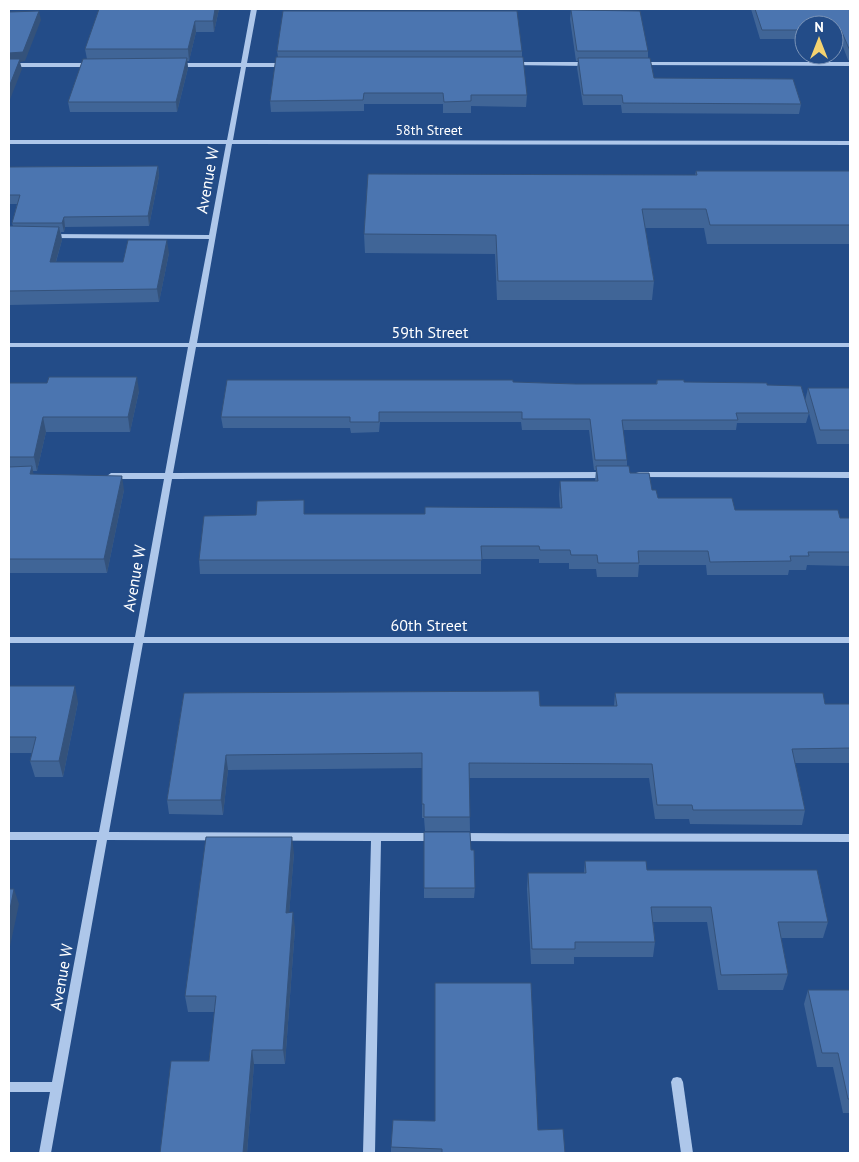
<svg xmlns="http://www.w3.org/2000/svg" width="859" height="1162" font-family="'PT Sans',sans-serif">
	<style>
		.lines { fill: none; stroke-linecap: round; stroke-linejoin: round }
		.minor { fill: #aec7ea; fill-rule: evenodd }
		.wall { fill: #406597 }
		.shaded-wall { fill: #34527b }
		.building { fill: #4b75b0; stroke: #34527b }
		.labels { text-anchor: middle; stroke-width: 4; stroke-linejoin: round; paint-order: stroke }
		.far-street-label { font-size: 14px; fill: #fff; stroke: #234c88 }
		.street-label { font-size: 16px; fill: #fff; stroke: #234c88 }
	</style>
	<rect width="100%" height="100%" fill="#234c88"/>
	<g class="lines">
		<g class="minor">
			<path d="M 251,9 L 257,9 L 247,63 L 286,63 L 289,65 L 286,67 L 246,67 L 233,140 L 850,141 L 850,145 L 232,144 L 197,343 L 850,343 L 850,347 L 196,347 L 173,473 L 606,472 L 610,475 L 606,478 L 172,479 L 144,637 L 850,637 L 850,643 L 143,643 L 109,832 L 436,833 L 440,834 L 441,837 L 440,840 L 436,841 L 381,841 L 375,1153 L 363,1153 L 371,841 L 107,840 L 51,1153 L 39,1153 L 50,1092 L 9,1092 L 9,1082 L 52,1082 L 97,840 L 9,840 L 9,832 L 99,832 L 134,643 L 9,643 L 9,637 L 135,637 L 164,479 L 111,479 L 107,476 L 111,473 L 165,473 L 188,347 L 9,347 L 9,343 L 189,343 L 209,239 L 49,238 L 46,236 L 49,234 L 209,235 L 226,144 L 9,144 L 9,140 L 227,140 L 241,67 L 176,67 L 173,65 L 176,63 L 241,63 Z"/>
			<path d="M 511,62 L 588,62 L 591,64 L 588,66 L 509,65 L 508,64 Z"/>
			<path d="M 641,62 L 850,62 L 850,66 L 639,65 L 638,64 Z"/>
			<path d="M 9,63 L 91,63 L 94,65 L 91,67 L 9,67 Z"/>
			<path d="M 639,472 L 850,472 L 850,478 L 636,477 L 635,475 L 636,473 Z"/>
			<path d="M 459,833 L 850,834 L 850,842 L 459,841 L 455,840 L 454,837 L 455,834 Z"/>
			<path d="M 677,1077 L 681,1078 L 683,1082 L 693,1153 L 681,1153 L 671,1082 L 673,1078 Z"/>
		</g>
	</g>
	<g class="wall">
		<path d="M 153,9 L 219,9 L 214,32 L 196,32 L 189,61 L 187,61 L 188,68 L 177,112 L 70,112 L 68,102 L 87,59 L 85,49 Z"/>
		<path d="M 751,9 L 850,9 L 850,61 L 848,60 L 840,39 L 834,39 L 834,25 L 804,25 L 804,39 L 760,39 Z"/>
		<path d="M 571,10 L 648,51 L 648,58 L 654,78 L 801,104 L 799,114 L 622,113 L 621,105 L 583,105 L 577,68 L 578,61 L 576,61 L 570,19 Z"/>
		<path d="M 277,51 L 522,51 L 522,57 L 527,95 L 526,107 L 471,106 L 471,113 L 443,113 L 443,104 L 364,104 L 364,111 L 271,112 L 270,101 L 278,57 Z"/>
		<path d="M 158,166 L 159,176 L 149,226 L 65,227 L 64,232 L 61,232 L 62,240 L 56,262 L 123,262 L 169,253 L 159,302 L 9,305 L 9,229 L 13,226 L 12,223 L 17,204 L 9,204 L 9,167 Z"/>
		<path d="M 696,171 L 850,171 L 850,244 L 707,244 L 704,228 L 645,228 L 654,281 L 652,300 L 497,300 L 495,254 L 365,253 L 364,234 L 695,175 Z"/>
		<path d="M 657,380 L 684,382 L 767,385 L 805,401 L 808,388 L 850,388 L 850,444 L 817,444 L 809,413 L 806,423 L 737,423 L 736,430 L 623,430 L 627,460 L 627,466 L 630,473 L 652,490 L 658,498 L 735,510 L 840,518 L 850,518 L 850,566 L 807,565 L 806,570 L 789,570 L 788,575 L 707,575 L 706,565 L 639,565 L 638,577 L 597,577 L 596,569 L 569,569 L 569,563 L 539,563 L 539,559 L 481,559 L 481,574 L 200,574 L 199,560 L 305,514 L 425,514 L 560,508 L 559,495 L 560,481 L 595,481 L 596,470 L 594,470 L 589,430 L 522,430 L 521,422 L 380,422 L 379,432 L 351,433 L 350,428 L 223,428 L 221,417 L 513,382 L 576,384 L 656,384 Z"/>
		<path d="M 9,383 L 139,391 L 130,432 L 46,432 L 37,471 L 33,471 L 33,474 L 124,490 L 107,573 L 9,573 Z"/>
		<path d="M 9,686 L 78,702 L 63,777 L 35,777 L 30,761 L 32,753 L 9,753 Z"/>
		<path d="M 184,693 L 540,706 L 614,706 L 615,693 L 825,704 L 850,704 L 850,763 L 795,763 L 805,810 L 802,825 L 690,824 L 689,819 L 655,819 L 649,778 L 469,778 L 470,831 L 425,831 L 424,818 L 422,818 L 422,768 L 228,770 L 223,815 L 169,814 L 167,800 Z"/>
		<path d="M 424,832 L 471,850 L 475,888 L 474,898 L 424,898 Z"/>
		<path d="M 294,853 L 289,913 L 295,928 L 285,1064 L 254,1064 L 247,1153 L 160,1153 L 209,1061 L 215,1012 L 188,1012 L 185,996 Z"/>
		<path d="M 585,861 L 647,870 L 828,922 L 823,938 L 781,938 L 788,974 L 783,990 L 718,990 L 707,922 L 653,922 L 655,942 L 653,957 L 574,957 L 574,964 L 531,964 L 527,889 L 528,873 L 584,873 Z"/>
		<path d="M 808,990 L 850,990 L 850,1113 L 843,1113 L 833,1067 L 817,1067 L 804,1004 Z"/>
		<path d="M 538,1130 L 565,1153 L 391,1153 L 391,1147 Z"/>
	</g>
	<g class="shaded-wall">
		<path d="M 215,9 L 219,9 L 214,32 L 213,21 Z"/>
		<path d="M 39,11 L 41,20 L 25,61 L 20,62 L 22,69 L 9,102 L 9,53 Z"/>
		<path d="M 195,21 L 196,32 L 189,61 L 188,49 Z"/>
		<path d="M 187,58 L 188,68 L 177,112 L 176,102 Z"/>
		<path d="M 158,166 L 159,176 L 149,226 L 148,216 Z"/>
		<path d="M 64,217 L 65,227 L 64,232 L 62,223 Z"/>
		<path d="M 59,227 L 62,240 L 52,275 L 50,262 Z"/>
		<path d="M 167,240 L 169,253 L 159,302 L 157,289 Z"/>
		<path d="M 137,377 L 139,391 L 130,432 L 128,417 Z"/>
		<path d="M 43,417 L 46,432 L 37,471 L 34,457 Z"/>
		<path d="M 32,466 L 35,481 L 30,474 Z"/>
		<path d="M 122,476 L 124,490 L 107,573 L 104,559 Z"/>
		<path d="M 75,686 L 78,702 L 63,777 L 59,761 Z"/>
		<path d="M 226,755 L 228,770 L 223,815 L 221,800 Z"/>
		<path d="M 292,837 L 294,853 L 288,928 L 286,913 Z"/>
		<path d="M 14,889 L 19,904 L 9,951 L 9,914 Z"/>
		<path d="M 293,912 L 295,928 L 285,1064 L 283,1050 Z"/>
		<path d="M 252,1050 L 254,1064 L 247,1153 L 243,1153 Z"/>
	</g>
	<g class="building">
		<path d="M 99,9 L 215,9 L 213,21 L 195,21 L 188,49 L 85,49 Z"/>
		<path d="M 755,9 L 850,9 L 850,51 L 841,30 L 834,30 L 834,25 L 804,25 L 804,30 L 762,30 Z"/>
		<path d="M 571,10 L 640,11 L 648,51 L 577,51 Z"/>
		<path d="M 39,11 L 23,52 L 9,53 L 9,12 Z"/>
		<path d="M 283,11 L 517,11 L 522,51 L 277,51 Z"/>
		<path d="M 276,57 L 523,57 L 527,95 L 471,95 L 471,101 L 444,102 L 443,93 L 364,93 L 363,100 L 270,101 Z"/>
		<path d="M 187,58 L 176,102 L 68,102 L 83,59 Z"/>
		<path d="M 578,58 L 650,58 L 654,78 L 793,79 L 801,104 L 623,103 L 622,95 L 583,95 Z"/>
		<path d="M 9,59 L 20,59 L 9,87 Z"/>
		<path d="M 158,166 L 148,216 L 64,217 L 62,223 L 12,223 L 20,195 L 9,195 L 9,167 Z"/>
		<path d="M 696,171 L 850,171 L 850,225 L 710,225 L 706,209 L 642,209 L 654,281 L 498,281 L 496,235 L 364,234 L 368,174 L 697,175 Z"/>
		<path d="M 9,226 L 59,227 L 50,262 L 123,262 L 128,240 L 167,240 L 157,289 L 9,291 Z"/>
		<path d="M 49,377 L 137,377 L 128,417 L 43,417 L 34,457 L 9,457 L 9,383 L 47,383 Z"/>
		<path d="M 227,380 L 513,380 L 513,382 L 576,384 L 657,384 L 657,380 L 684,380 L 684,382 L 767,383 L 767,385 L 801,386 L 809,413 L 736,413 L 738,420 L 622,420 L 627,460 L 595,460 L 590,419 L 522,419 L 522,412 L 379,412 L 379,422 L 350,422 L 350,417 L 221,417 Z"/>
		<path d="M 808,388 L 850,388 L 850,430 L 820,430 Z"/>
		<path d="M 32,466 L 30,474 L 122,476 L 104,559 L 9,559 L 9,467 Z"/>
		<path d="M 596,466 L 629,466 L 630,473 L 649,473 L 652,490 L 656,490 L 658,498 L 732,498 L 735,510 L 838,510 L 840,518 L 850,518 L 850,552 L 808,552 L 809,556 L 790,556 L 791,561 L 710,562 L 708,551 L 638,551 L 639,563 L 598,563 L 597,555 L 571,555 L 570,550 L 540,550 L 539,546 L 481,546 L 482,560 L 199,560 L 204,516 L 256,515 L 257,501 L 304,500 L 304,514 L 425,514 L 425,507 L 562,508 L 560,481 L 598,481 Z"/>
		<path d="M 9,686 L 75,686 L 59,761 L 30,761 L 36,737 L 9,737 Z"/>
		<path d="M 539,691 L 540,706 L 617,706 L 615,693 L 823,693 L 825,704 L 850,704 L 850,748 L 792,749 L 805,810 L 693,810 L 692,805 L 657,805 L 652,764 L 469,763 L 470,817 L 424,817 L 424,804 L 422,804 L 422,753 L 226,755 L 221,800 L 167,800 L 184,693 Z"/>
		<path d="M 424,832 L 470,832 L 471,850 L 474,850 L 475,888 L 424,888 Z"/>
		<path d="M 206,837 L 292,837 L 286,913 L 293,912 L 283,1050 L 252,1050 L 243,1153 L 160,1153 L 171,1061 L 209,1061 L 216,996 L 185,996 Z"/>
		<path d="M 585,861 L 646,861 L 647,870 L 817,870 L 828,922 L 778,922 L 788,974 L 721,975 L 711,907 L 651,907 L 655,942 L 575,942 L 575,949 L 532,949 L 528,873 L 586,873 Z"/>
		<path d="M 9,889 L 14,889 L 9,914 Z"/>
		<path d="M 435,983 L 531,983 L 538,1130 L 563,1129 L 565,1153 L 442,1153 L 442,1149 L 391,1147 L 393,1120 L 435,1121 Z"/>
		<path d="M 808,990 L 850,990 L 850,1099 L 848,1099 L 838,1053 L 822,1053 Z"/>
	</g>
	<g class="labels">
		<g class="far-street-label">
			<text x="429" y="135">58th Street</text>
		</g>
		<g class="street-label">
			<text transform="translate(207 180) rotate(-80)" y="6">Avenue W</text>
			<text x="430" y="338">59th Street</text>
			<text transform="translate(134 578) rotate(-80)" y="6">Avenue W</text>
			<text x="429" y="631">60th Street</text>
			<text transform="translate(61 977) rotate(-80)" y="6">Avenue W</text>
		</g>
	</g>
	<rect width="859" height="1162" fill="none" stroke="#ffffff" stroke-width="20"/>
	<g transform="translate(819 40)"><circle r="24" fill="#234c88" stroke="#7b94b8"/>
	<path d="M0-4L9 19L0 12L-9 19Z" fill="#f5d370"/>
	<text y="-8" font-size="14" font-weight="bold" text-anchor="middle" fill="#ffffff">N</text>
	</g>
</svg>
